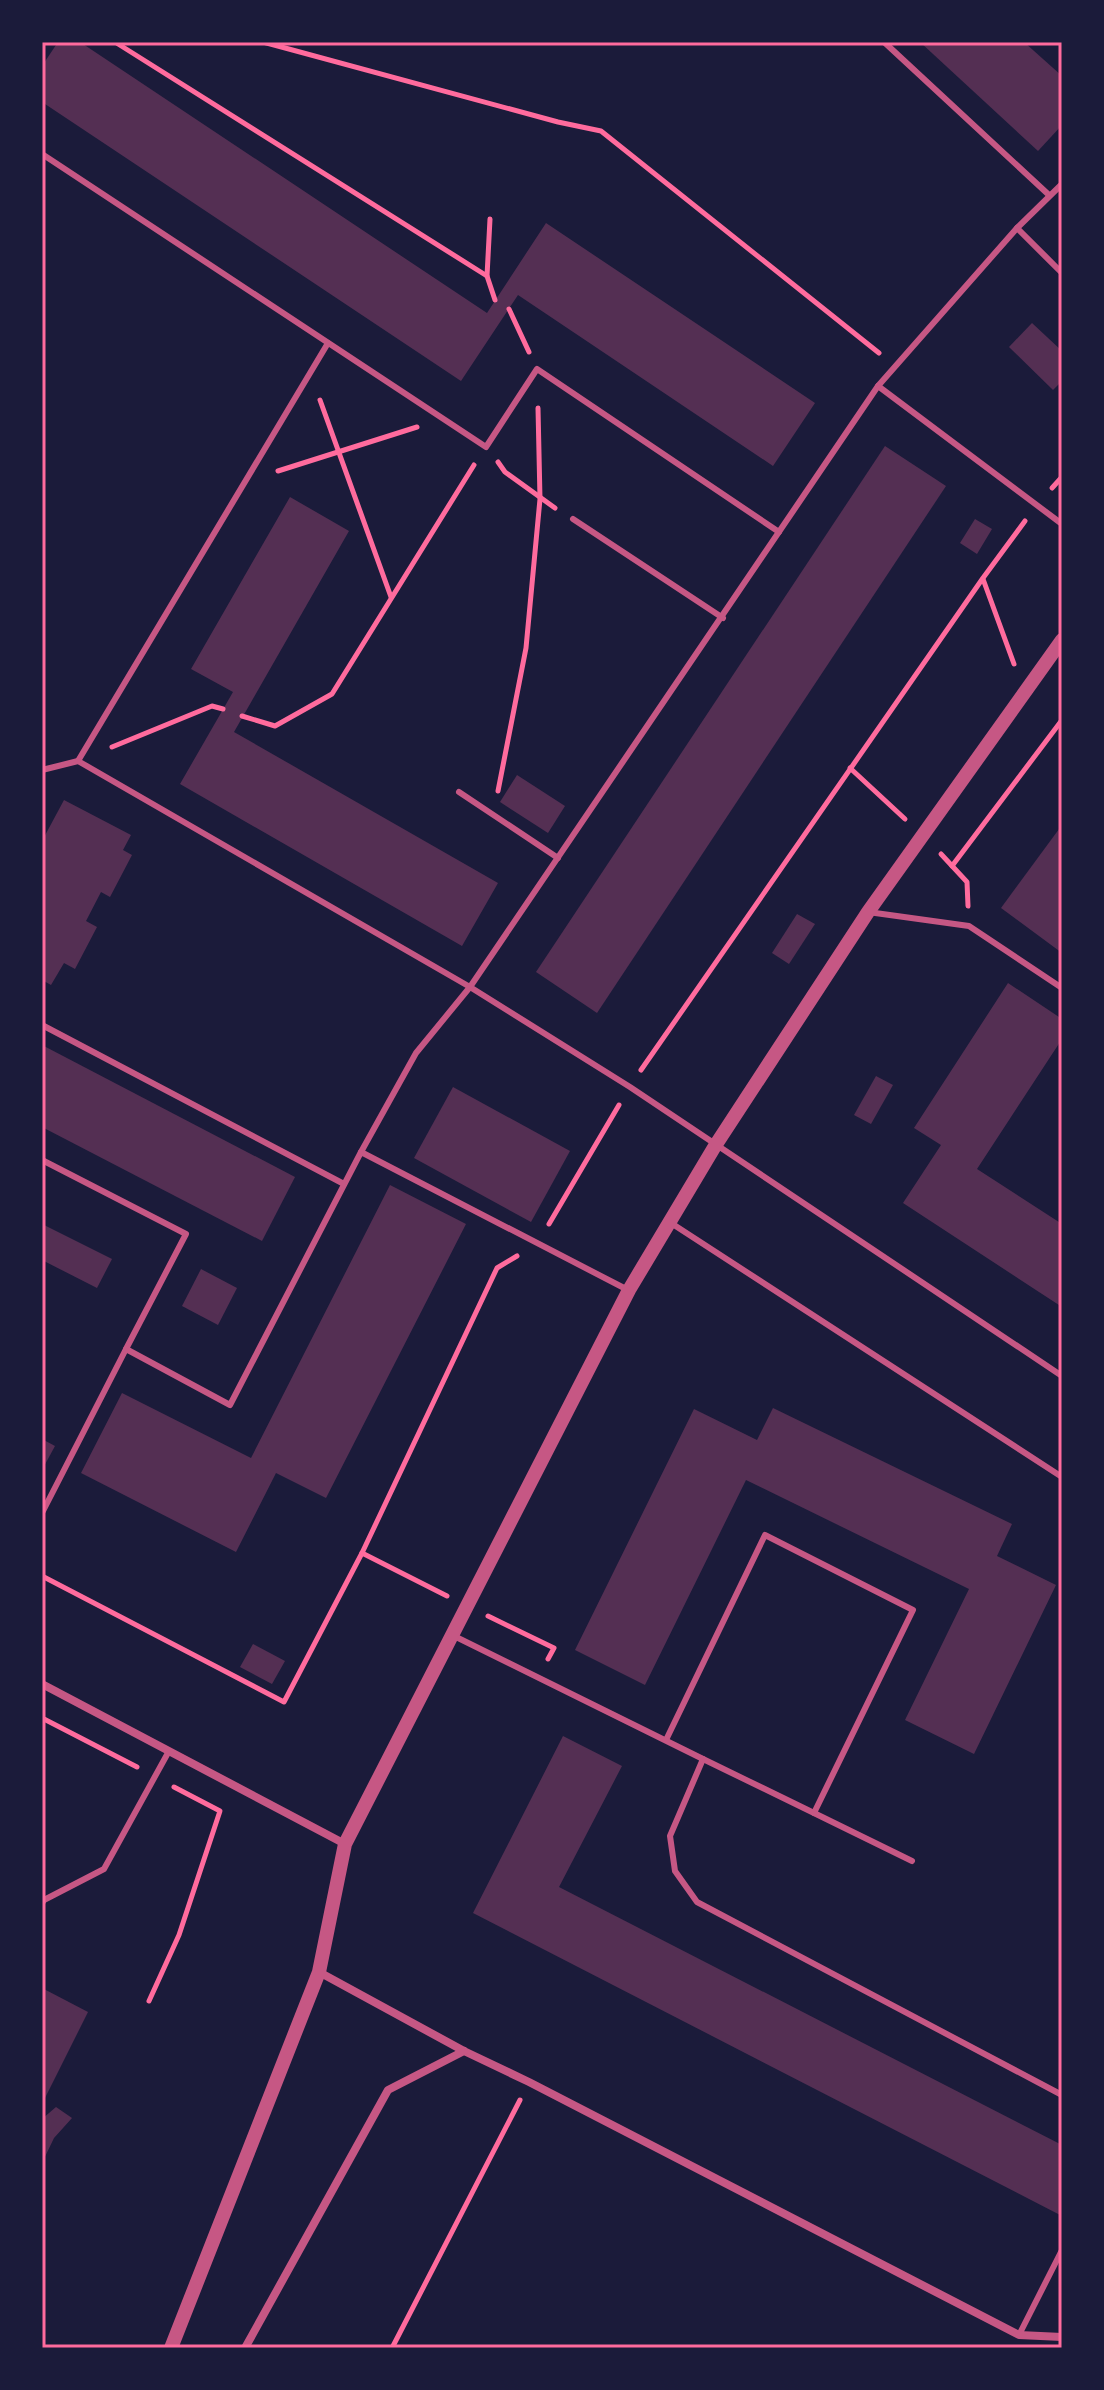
<svg xmlns="http://www.w3.org/2000/svg" width="1104" height="2390" font-family="Georgia,serif">
	<style>
		.building { fill: #542f53 }
		.lines { fill: none; stroke-linecap: round; stroke-linejoin: round }
		.path { stroke: #ff6b9d; stroke-width: 5 }
		.service { stroke: #c65784; stroke-width: 6 }
		.minor { stroke: #c65784; stroke-width: 8 }
		.tertiary { stroke: #c65784; stroke-width: 14 }
		.neatline { fill: none; stroke: #ff6b9d; stroke-width: 3 }
	</style>
	<rect width="100%" height="100%" fill="#1b1b3a"/>
	<g class="building">
		<path d="M 58,42 L 80,42 L 487,313 L 546,223 L 815,403 L 773,466 L 518,295 L 461,381 L 42,102 L 42,66 Z"/>
		<path d="M 920,42 L 1024,42 L 1062,76 L 1062,125 L 1038,151 Z"/>
		<path d="M 1032,323 L 1062,351 L 1062,381 L 1053,390 L 1009,347 Z"/>
		<path d="M 885,446 L 946,486 L 597,1013 L 536,972 Z"/>
		<path d="M 290,497 L 349,531 L 234,732 L 498,883 L 462,946 L 180,784 L 233,692 L 191,669 Z"/>
		<path d="M 975,519 L 992,529 L 977,554 L 960,543 Z"/>
		<path d="M 517,775 L 565,806 L 548,833 L 500,802 Z"/>
		<path d="M 64,800 L 131,835 L 123,850 L 132,855 L 110,897 L 101,892 L 86,921 L 97,927 L 75,969 L 64,963 L 51,985 L 42,980 L 42,841 Z"/>
		<path d="M 1062,825 L 1062,953 L 1001,908 Z"/>
		<path d="M 797,914 L 815,924 L 789,964 L 772,953 Z"/>
		<path d="M 1008,983 L 1062,1019 L 1062,1039 L 977,1169 L 1062,1224 L 1062,1307 L 903,1203 L 941,1145 L 914,1128 Z"/>
		<path d="M 42,1045 L 295,1177 L 262,1241 L 42,1127 Z"/>
		<path d="M 876,1076 L 893,1085 L 871,1124 L 854,1115 Z"/>
		<path d="M 453,1087 L 570,1151 L 531,1222 L 414,1158 Z"/>
		<path d="M 390,1185 L 466,1224 L 326,1498 L 276,1473 L 236,1552 L 81,1473 L 122,1393 L 251,1458 Z"/>
		<path d="M 42,1224 L 112,1259 L 97,1288 L 42,1260 Z"/>
		<path d="M 201,1269 L 237,1288 L 218,1325 L 182,1306 Z"/>
		<path d="M 773,1408 L 1012,1524 L 997,1556 L 1056,1585 L 974,1754 L 905,1720 L 969,1589 L 746,1480 L 645,1685 L 575,1650 L 694,1409 L 757,1440 Z"/>
		<path d="M 42,1439 L 55,1446 L 42,1470 Z"/>
		<path d="M 253,1644 L 285,1661 L 272,1684 L 240,1667 Z"/>
		<path d="M 563,1736 L 622,1766 L 559,1887 L 1062,2145 L 1062,2216 L 473,1913 Z"/>
		<path d="M 42,1988 L 88,2012 L 42,2104 Z"/>
		<path d="M 56,2107 L 72,2118 L 54,2138 L 42,2163 L 42,2119 Z"/>
	</g>
	<g class="lines">
		<g class="path">
			<path d="M 115,42 L 487,276 L 490,219"/>
			<path d="M 263,42 L 558,122 L 601,131 L 879,353"/>
			<path d="M 487,276 L 495,300"/>
			<path d="M 509,309 L 529,352"/>
			<path d="M 320,400 L 391,597"/>
			<path d="M 498,462 L 505,472 L 555,508"/>
			<path d="M 278,471 L 417,427"/>
			<path d="M 1052,488 L 1062,477"/>
			<path d="M 983,579 L 1014,664"/>
			<path d="M 242,716 L 275,726 L 332,694 L 474,465"/>
			<path d="M 112,747 L 212,706 L 223,709"/>
			<path d="M 850,768 L 905,819"/>
			<path d="M 498,791 L 526,648 L 540,499 L 538,408"/>
			<path d="M 941,854 L 967,882 L 968,906"/>
			<path d="M 952,866 L 1062,720"/>
			<path d="M 641,1070 L 983,578 L 1025,521"/>
			<path d="M 549,1224 L 619,1105"/>
			<path d="M 362,1553 L 447,1596"/>
			<path d="M 42,1576 L 284,1702 L 362,1553 L 497,1268 L 517,1256"/>
			<path d="M 488,1616 L 554,1648 L 548,1659"/>
			<path d="M 42,1718 L 137,1767"/>
			<path d="M 149,2001 L 179,1935 L 220,1811 L 174,1787"/>
			<path d="M 392,2348 L 520,2100"/>
		</g>
		<g class="service">
			<path d="M 884,42 L 1049,195"/>
			<path d="M 42,154 L 486,447 L 537,369 L 779,532"/>
			<path d="M 1017,228 L 1062,273"/>
			<path d="M 878,386 L 1062,524"/>
			<path d="M 573,519 L 723,618"/>
			<path d="M 78,761 L 328,343"/>
			<path d="M 42,770 L 78,761 L 470,987 L 630,1087 L 1062,1376"/>
			<path d="M 459,792 L 558,858"/>
			<path d="M 868,912 L 969,926 L 1062,988"/>
			<path d="M 42,1025 L 344,1184"/>
			<path d="M 361,1152 L 416,1053 L 470,987 L 878,386 L 1017,228 L 1062,184"/>
			<path d="M 42,1160 L 186,1234 L 126,1349"/>
			<path d="M 671,1223 L 1062,1477"/>
			<path d="M 42,1513 L 126,1349 L 230,1405 L 361,1152 L 628,1290"/>
			<path d="M 452,1635 L 703,1759 L 670,1836 L 675,1871 L 697,1902 L 1062,2095"/>
			<path d="M 666,1740 L 765,1535 L 913,1610 L 814,1813 L 912,1861"/>
			<path d="M 703,1759 L 814,1813"/>
			<path d="M 42,1903 L 44,1900 L 104,1869 L 169,1751"/>
			<path d="M 1019,2335 L 1062,2250"/>
		</g>
		<g class="minor">
			<path d="M 42,1684 L 345,1844"/>
			<path d="M 319,1972 L 464,2051 L 529,2082 L 1019,2335 L 1062,2337"/>
			<path d="M 245,2348 L 388,2090 L 464,2051"/>
		</g>
		<path class="tertiary" d="M 171,2348 L 319,1972 L 345,1844 L 629,1290 L 715,1146 L 868,912 L 1062,640"/>
	</g>
	<rect width="1104" height="2390" fill="none" stroke="#1b1b3a" stroke-width="88"/>
	<rect x="44" y="44" width="1016" height="2302" class="neatline"/>
</svg>
